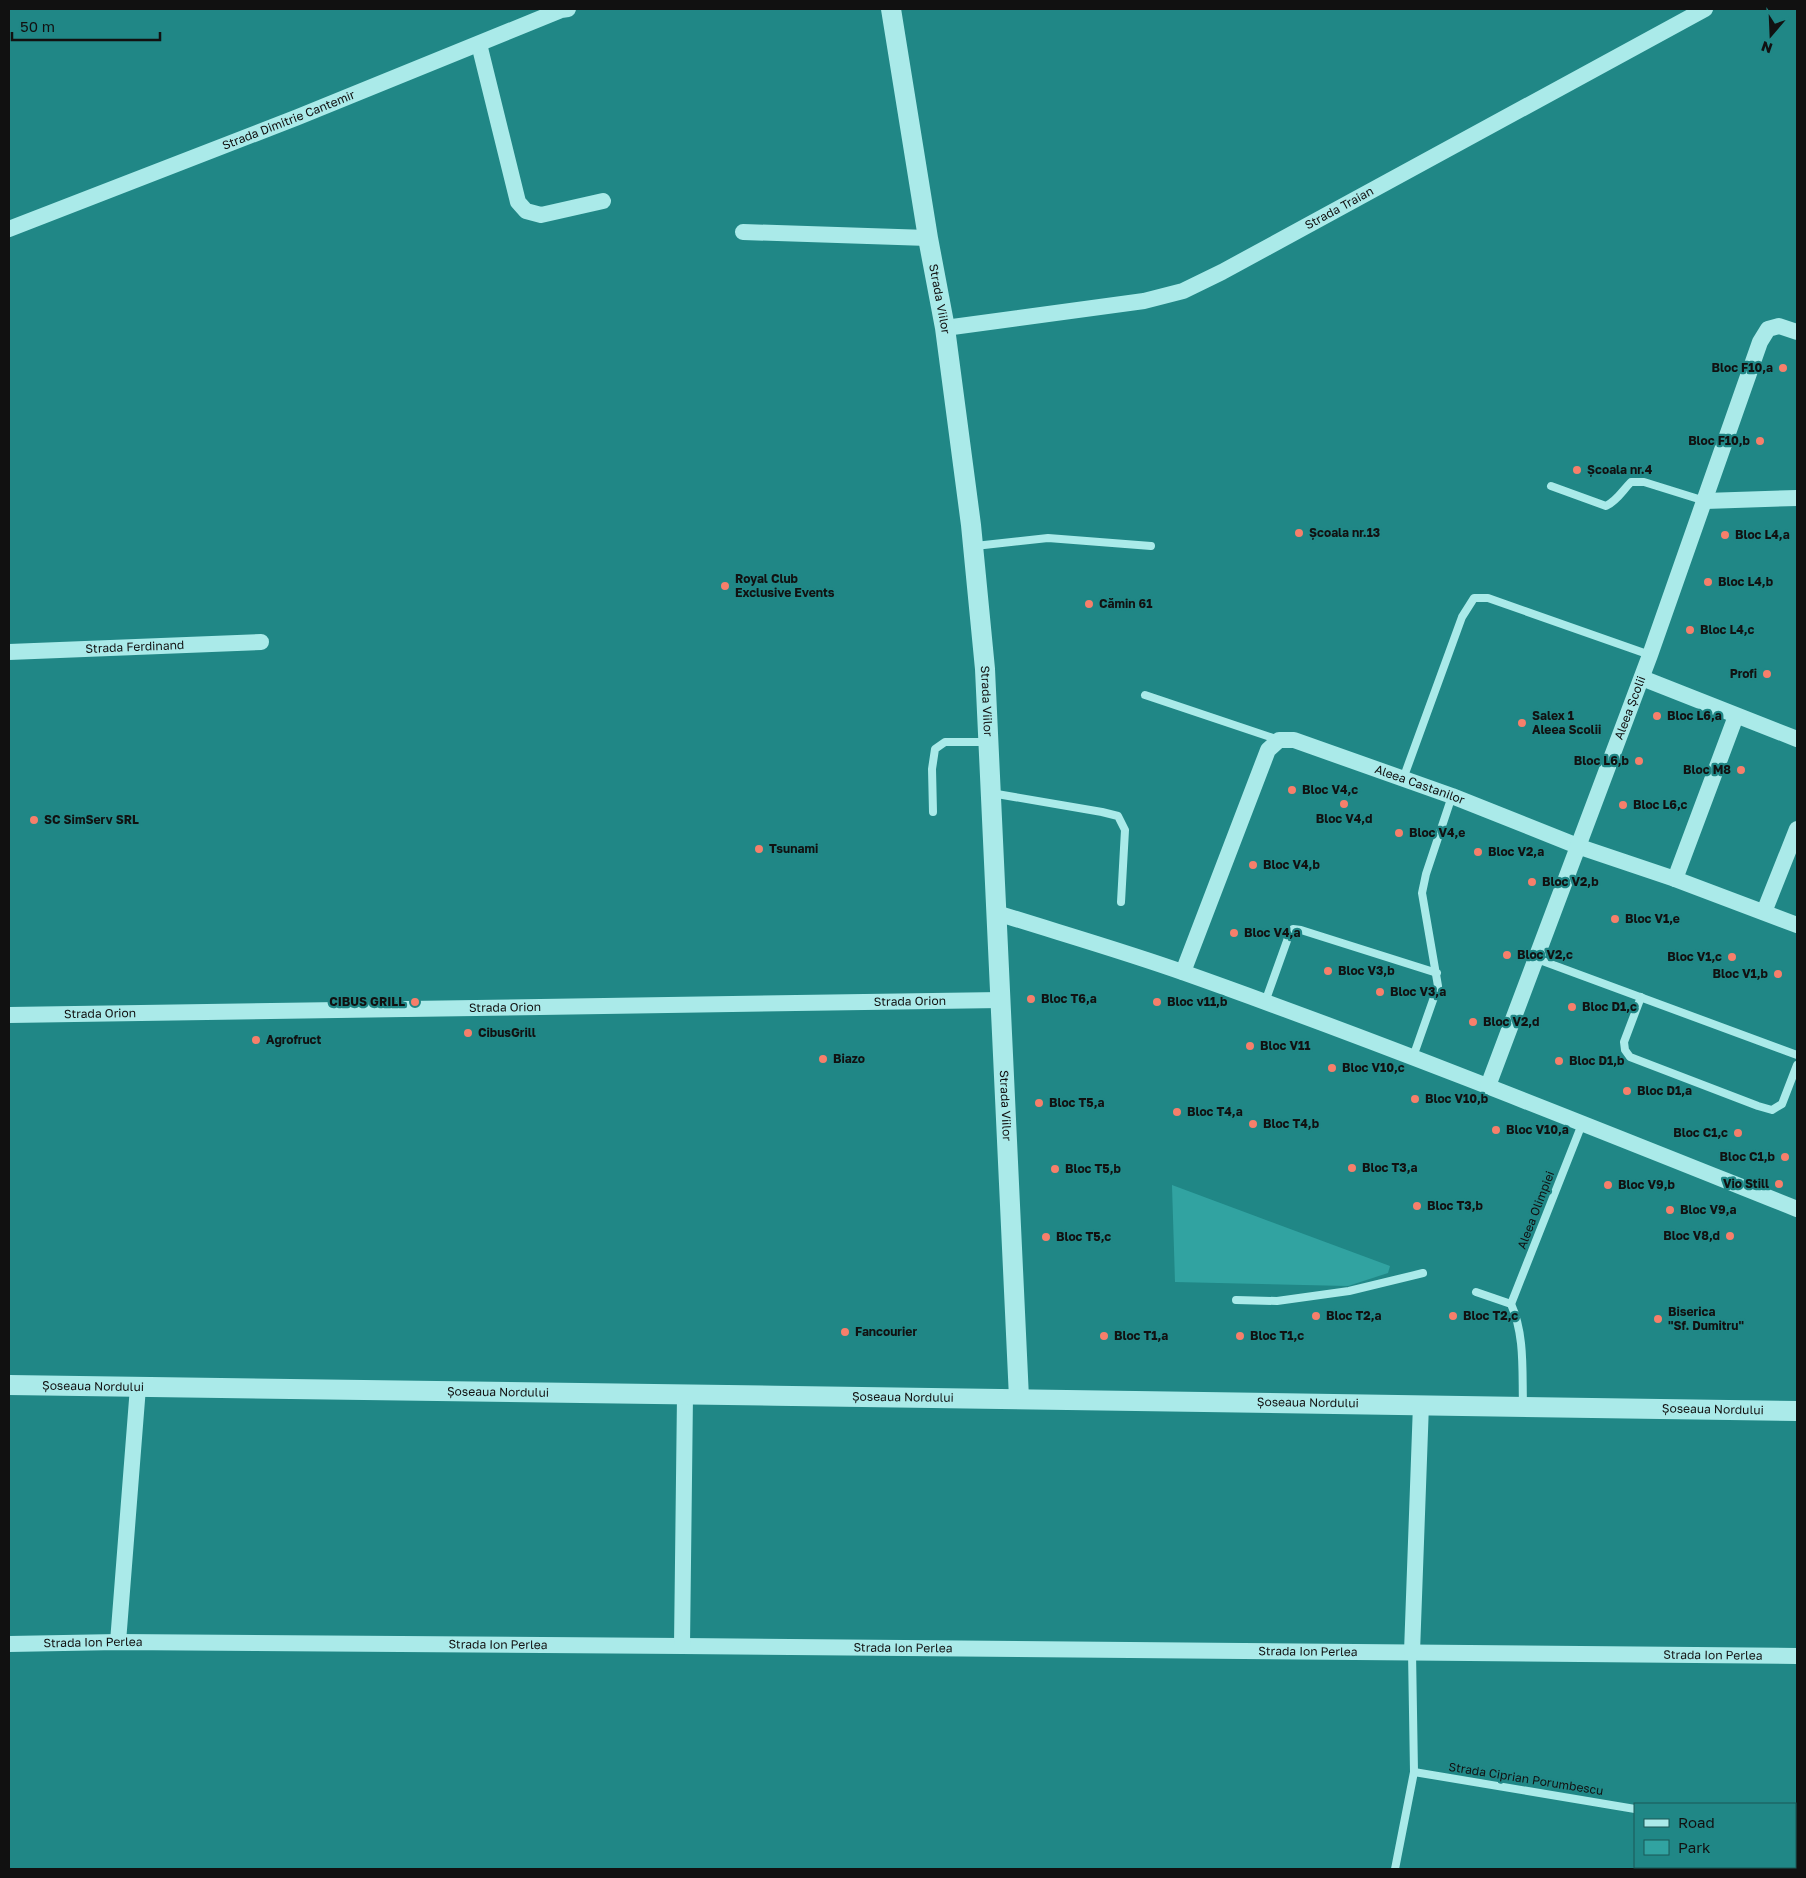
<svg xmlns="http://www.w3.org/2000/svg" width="1806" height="1878" font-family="'Golos Text',sans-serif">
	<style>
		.green { fill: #31a3a1 }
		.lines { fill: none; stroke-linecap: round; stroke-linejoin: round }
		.service { stroke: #aaeae9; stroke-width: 8 }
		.minor { stroke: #aaeae9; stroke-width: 16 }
		.tertiary { stroke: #aaeae9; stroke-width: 20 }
		.poi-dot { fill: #f77f6b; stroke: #208786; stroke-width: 2 }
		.labels { text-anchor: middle; stroke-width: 4.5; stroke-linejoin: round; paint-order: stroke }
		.street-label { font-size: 12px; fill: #111; stroke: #208786 }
		.poi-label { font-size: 12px; font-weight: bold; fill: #111; stroke: #208786; text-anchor: start }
	</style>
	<rect width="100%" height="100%" fill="#208786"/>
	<path class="green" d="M 1172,1185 L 1390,1266 L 1388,1273 L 1348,1286 L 1175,1282 Z"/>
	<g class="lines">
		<g class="service">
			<path d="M 1551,486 L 1606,506 C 1618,500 1622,491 1631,482 L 1644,482 L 1705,501"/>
			<path d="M 975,546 L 1048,538 L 1151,546"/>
			<path d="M 1145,695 L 1279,740"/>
			<path d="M 1403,779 L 1462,617 L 1474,598 L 1488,598 L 1650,655"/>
			<path d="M 991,793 L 1102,812 L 1118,816 L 1125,830 L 1121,902"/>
			<path d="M 933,812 L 932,769 L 935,749 L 945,742 L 988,742"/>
			<path d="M 1537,959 L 1797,1055"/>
			<path d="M 1641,997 L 1624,1042 L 1625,1050 L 1630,1057 L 1758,1106 L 1772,1110 L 1782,1104 L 1797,1065"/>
			<path d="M 1265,1002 L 1288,938 L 1293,929 L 1301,930 L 1437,973"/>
			<path d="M 1413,1057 L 1438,986 L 1422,893 L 1426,874 L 1452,796"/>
			<path d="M 1476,1292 L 1511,1304 C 1525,1335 1522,1371 1523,1405"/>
			<path d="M 1236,1300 L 1277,1301 L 1349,1291 L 1423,1273"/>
			<path d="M 1511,1304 L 1582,1124"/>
			<path d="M 1414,1772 L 1635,1809"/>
			<path d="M 1795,1835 L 1797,1836"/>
			<path d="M 1395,1869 L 1414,1772 L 1412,1652"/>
		</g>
		<g class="minor">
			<path d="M 479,44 L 518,202 L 526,211 L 541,215 L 603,201"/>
			<path id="s1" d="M 9,229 L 298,117 L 561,10 L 568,9"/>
			<path d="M 743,232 L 928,238"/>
			<path id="s2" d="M 945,328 L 1144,301 L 1183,291 L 1222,272 L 1705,9"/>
			<path d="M 1705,501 L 1797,498"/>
			<path id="s3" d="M 9,652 L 261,642"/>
			<path d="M 1642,678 L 1797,739"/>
			<path d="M 1675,879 L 1736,716"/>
			<path d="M 1764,912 L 1797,829"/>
			<path d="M 997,913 C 1060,933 1123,951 1185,973 C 1391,1046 1594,1128 1797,1209"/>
			<path id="s4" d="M 1183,972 L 1268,750 L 1279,740 L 1294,740 L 1452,796 L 1580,847 L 1675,879 L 1797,925"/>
			<path id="s5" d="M 9,1015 L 1001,1000"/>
			<path id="s6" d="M 1488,1086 L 1650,655 L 1760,342 L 1768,329 L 1779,326 L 1797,332"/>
			<path d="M 118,1642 L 138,1387"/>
			<path id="s7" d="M 9,1644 L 118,1642 L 682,1646 L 1797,1656"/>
			<path d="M 682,1646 L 685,1395"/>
			<path d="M 1412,1652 L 1421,1404"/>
		</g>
		<g class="tertiary">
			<path id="s8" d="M 891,9 L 928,238 L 945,328 L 971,525 L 985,669 L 1019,1398"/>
			<path id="s9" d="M 9,1385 C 605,1395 1201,1399 1797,1411"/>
		</g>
	</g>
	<g class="poi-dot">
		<circle cx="1783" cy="368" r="5"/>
		<circle cx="1760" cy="441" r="5"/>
		<circle cx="1577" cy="470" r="5"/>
		<circle cx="1299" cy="533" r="5"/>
		<circle cx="1725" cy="535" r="5"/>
		<circle cx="1708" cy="582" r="5"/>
		<circle cx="725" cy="586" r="5"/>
		<circle cx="1089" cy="604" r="5"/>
		<circle cx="1690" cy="630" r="5"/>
		<circle cx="1767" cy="674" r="5"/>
		<circle cx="1657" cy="716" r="5"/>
		<circle cx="1522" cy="723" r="5"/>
		<circle cx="1639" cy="761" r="5"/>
		<circle cx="1741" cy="770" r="5"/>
		<circle cx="1292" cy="790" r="5"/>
		<circle cx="1344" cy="804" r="5"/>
		<circle cx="1623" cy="805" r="5"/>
		<circle cx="34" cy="820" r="5"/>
		<circle cx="1399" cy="833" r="5"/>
		<circle cx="759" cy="849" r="5"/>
		<circle cx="1478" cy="852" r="5"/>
		<circle cx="1253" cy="865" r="5"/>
		<circle cx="1532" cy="882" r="5"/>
		<circle cx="1615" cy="919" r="5"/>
		<circle cx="1234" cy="933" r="5"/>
		<circle cx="1507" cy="955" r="5"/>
		<circle cx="1732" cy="957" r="5"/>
		<circle cx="1328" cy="971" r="5"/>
		<circle cx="1778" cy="974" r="5"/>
		<circle cx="1380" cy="992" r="5"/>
		<circle cx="1031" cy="999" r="5"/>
		<circle cx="415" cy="1002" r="5"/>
		<circle cx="1157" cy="1002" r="5"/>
		<circle cx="1572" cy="1007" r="5"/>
		<circle cx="1473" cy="1022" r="5"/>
		<circle cx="468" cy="1033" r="5"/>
		<circle cx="256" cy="1040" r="5"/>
		<circle cx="1250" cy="1046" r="5"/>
		<circle cx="823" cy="1059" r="5"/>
		<circle cx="1559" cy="1061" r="5"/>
		<circle cx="1332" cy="1068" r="5"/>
		<circle cx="1627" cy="1091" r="5"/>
		<circle cx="1415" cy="1099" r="5"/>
		<circle cx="1039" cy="1103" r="5"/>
		<circle cx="1177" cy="1112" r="5"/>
		<circle cx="1253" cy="1124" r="5"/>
		<circle cx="1496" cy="1130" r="5"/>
		<circle cx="1738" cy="1133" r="5"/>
		<circle cx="1785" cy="1157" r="5"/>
		<circle cx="1352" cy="1168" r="5"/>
		<circle cx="1055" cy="1169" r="5"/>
		<circle cx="1779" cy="1184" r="5"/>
		<circle cx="1608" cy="1185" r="5"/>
		<circle cx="1417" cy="1206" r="5"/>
		<circle cx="1670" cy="1210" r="5"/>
		<circle cx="1730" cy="1236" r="5"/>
		<circle cx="1046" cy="1237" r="5"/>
		<circle cx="1316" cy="1316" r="5"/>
		<circle cx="1453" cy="1316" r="5"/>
		<circle cx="1658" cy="1319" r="5"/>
		<circle cx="845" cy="1332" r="5"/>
		<circle cx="1104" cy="1336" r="5"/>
		<circle cx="1240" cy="1336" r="5"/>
	</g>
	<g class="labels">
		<g class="street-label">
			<text dy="4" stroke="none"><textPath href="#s1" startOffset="300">Strada Dimitrie Cantemir</textPath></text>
			<text dy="4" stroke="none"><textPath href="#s2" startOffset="418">Strada Traian</textPath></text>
			<text dy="4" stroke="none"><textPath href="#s8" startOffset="294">Strada Viilor</textPath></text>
			<text dy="4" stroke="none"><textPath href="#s3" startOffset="126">Strada Ferdinand</textPath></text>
			<text dy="4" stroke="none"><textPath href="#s8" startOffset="699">Strada Viilor</textPath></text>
			<text dy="4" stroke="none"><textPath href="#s6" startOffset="404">Aleea Școlii</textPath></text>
			<text dy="4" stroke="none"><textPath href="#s4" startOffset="401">Aleea Castanilor</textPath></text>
			<text dy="4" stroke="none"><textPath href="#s5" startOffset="901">Strada Orion</textPath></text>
			<text dy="4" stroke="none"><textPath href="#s5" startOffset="496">Strada Orion</textPath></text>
			<text dy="4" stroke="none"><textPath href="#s5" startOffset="91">Strada Orion</textPath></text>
			<text dy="4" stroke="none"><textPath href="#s8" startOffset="1104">Strada Viilor</textPath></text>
			<text transform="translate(1536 1210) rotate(-69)" y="4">Aleea Olimpiei</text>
			<text dy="4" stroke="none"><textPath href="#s9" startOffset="84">Șoseaua Nordului</textPath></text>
			<text dy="4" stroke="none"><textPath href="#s9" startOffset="489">Șoseaua Nordului</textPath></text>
			<text dy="4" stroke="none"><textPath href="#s9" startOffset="894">Șoseaua Nordului</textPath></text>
			<text dy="4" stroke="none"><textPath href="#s9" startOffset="1299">Șoseaua Nordului</textPath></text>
			<text dy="4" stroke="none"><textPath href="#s9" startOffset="1704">Șoseaua Nordului</textPath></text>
			<text dy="4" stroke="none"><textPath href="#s7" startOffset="84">Strada Ion Perlea</textPath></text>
			<text dy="4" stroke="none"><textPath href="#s7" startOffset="489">Strada Ion Perlea</textPath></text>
			<text dy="4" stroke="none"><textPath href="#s7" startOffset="894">Strada Ion Perlea</textPath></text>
			<text dy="4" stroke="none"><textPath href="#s7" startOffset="1299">Strada Ion Perlea</textPath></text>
			<text dy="4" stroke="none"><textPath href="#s7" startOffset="1704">Strada Ion Perlea</textPath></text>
			<text transform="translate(1526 1779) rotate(9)" y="4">Strada Ciprian Porumbescu</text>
		</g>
		<g class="poi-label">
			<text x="1773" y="372" text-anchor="end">Bloc F10,a</text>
			<text x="1750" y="445" text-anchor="end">Bloc F10,b</text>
			<text x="1587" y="474">Școala nr.4</text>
			<text x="1309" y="537">Școala nr.13</text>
			<text x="1735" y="539">Bloc L4,a</text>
			<text x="735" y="583">Royal Club<tspan x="735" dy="14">Exclusive Events</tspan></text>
			<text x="1718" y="586">Bloc L4,b</text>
			<text x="1099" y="608">Cămin 61</text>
			<text x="1700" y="634">Bloc L4,c</text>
			<text x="1757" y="678" text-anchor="end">Profi</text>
			<text x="1532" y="720">Salex 1<tspan x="1532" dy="14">Aleea Scolii</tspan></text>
			<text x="1667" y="720">Bloc L6,a</text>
			<text x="1629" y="765" text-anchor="end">Bloc L6,b</text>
			<text x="1731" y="774" text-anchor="end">Bloc M8</text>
			<text x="1302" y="794">Bloc V4,c</text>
			<text x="1633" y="809">Bloc L6,c</text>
			<text x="1344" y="823" text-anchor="middle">Bloc V4,d</text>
			<text x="44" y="824">SC SimServ SRL</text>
			<text x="1409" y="837">Bloc V4,e</text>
			<text x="769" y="853">Tsunami</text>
			<text x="1488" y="856">Bloc V2,a</text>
			<text x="1263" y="869">Bloc V4,b</text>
			<text x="1542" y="886">Bloc V2,b</text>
			<text x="1625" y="923">Bloc V1,e</text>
			<text x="1244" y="937">Bloc V4,a</text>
			<text x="1517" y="959">Bloc V2,c</text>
			<text x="1722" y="961" text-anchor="end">Bloc V1,c</text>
			<text x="1338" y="975">Bloc V3,b</text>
			<text x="1768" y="978" text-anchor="end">Bloc V1,b</text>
			<text x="1390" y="996">Bloc V3,a</text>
			<text x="1041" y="1003">Bloc T6,a</text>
			<text x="405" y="1006" text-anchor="end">CIBUS GRILL</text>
			<text x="1167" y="1006">Bloc v11,b</text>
			<text x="1582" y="1011">Bloc D1,c</text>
			<text x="1483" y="1026">Bloc V2,d</text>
			<text x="478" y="1037">CibusGrill</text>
			<text x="266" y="1044">Agrofruct</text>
			<text x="1260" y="1050">Bloc V11</text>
			<text x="833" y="1063">Biazo</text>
			<text x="1569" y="1065">Bloc D1,b</text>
			<text x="1342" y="1072">Bloc V10,c</text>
			<text x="1637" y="1095">Bloc D1,a</text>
			<text x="1425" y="1103">Bloc V10,b</text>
			<text x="1049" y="1107">Bloc T5,a</text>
			<text x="1187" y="1116">Bloc T4,a</text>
			<text x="1263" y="1128">Bloc T4,b</text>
			<text x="1506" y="1134">Bloc V10,a</text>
			<text x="1728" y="1137" text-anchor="end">Bloc C1,c</text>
			<text x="1775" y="1161" text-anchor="end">Bloc C1,b</text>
			<text x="1362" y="1172">Bloc T3,a</text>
			<text x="1065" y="1173">Bloc T5,b</text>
			<text x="1769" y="1188" text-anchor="end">Vio Still</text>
			<text x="1618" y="1189">Bloc V9,b</text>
			<text x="1427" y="1210">Bloc T3,b</text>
			<text x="1680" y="1214">Bloc V9,a</text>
			<text x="1720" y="1240" text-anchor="end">Bloc V8,d</text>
			<text x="1056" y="1241">Bloc T5,c</text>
			<text x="1668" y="1316">Biserica<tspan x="1668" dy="14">"Sf. Dumitru"</tspan></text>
			<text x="1326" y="1320">Bloc T2,a</text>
			<text x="1463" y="1320">Bloc T2,c</text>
			<text x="855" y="1336">Fancourier</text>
			<text x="1114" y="1340">Bloc T1,a</text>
			<text x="1250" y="1340">Bloc T1,c</text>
		</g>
	</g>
	<rect width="1806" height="1878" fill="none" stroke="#111111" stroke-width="20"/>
	<rect x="1634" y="1803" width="162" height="65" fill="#208786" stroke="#1a5857"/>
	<rect x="1644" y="1819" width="25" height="8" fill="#aaeae9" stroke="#1a5857"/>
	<text x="1678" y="1828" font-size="15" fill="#111111">Road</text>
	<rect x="1644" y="1840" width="25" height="15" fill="#31a3a1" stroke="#1a5857"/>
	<text x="1678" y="1853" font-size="15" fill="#111111">Park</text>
	<g transform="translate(1771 35) rotate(199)" stroke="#208786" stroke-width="4" paint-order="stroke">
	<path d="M0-4L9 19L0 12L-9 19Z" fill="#111111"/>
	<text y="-8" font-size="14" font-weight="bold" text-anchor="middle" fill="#111111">N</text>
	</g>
	<path d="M12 32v8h148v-8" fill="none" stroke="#111111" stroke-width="2.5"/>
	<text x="20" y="32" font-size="15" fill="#111111" stroke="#208786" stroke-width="4" paint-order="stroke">50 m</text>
</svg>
